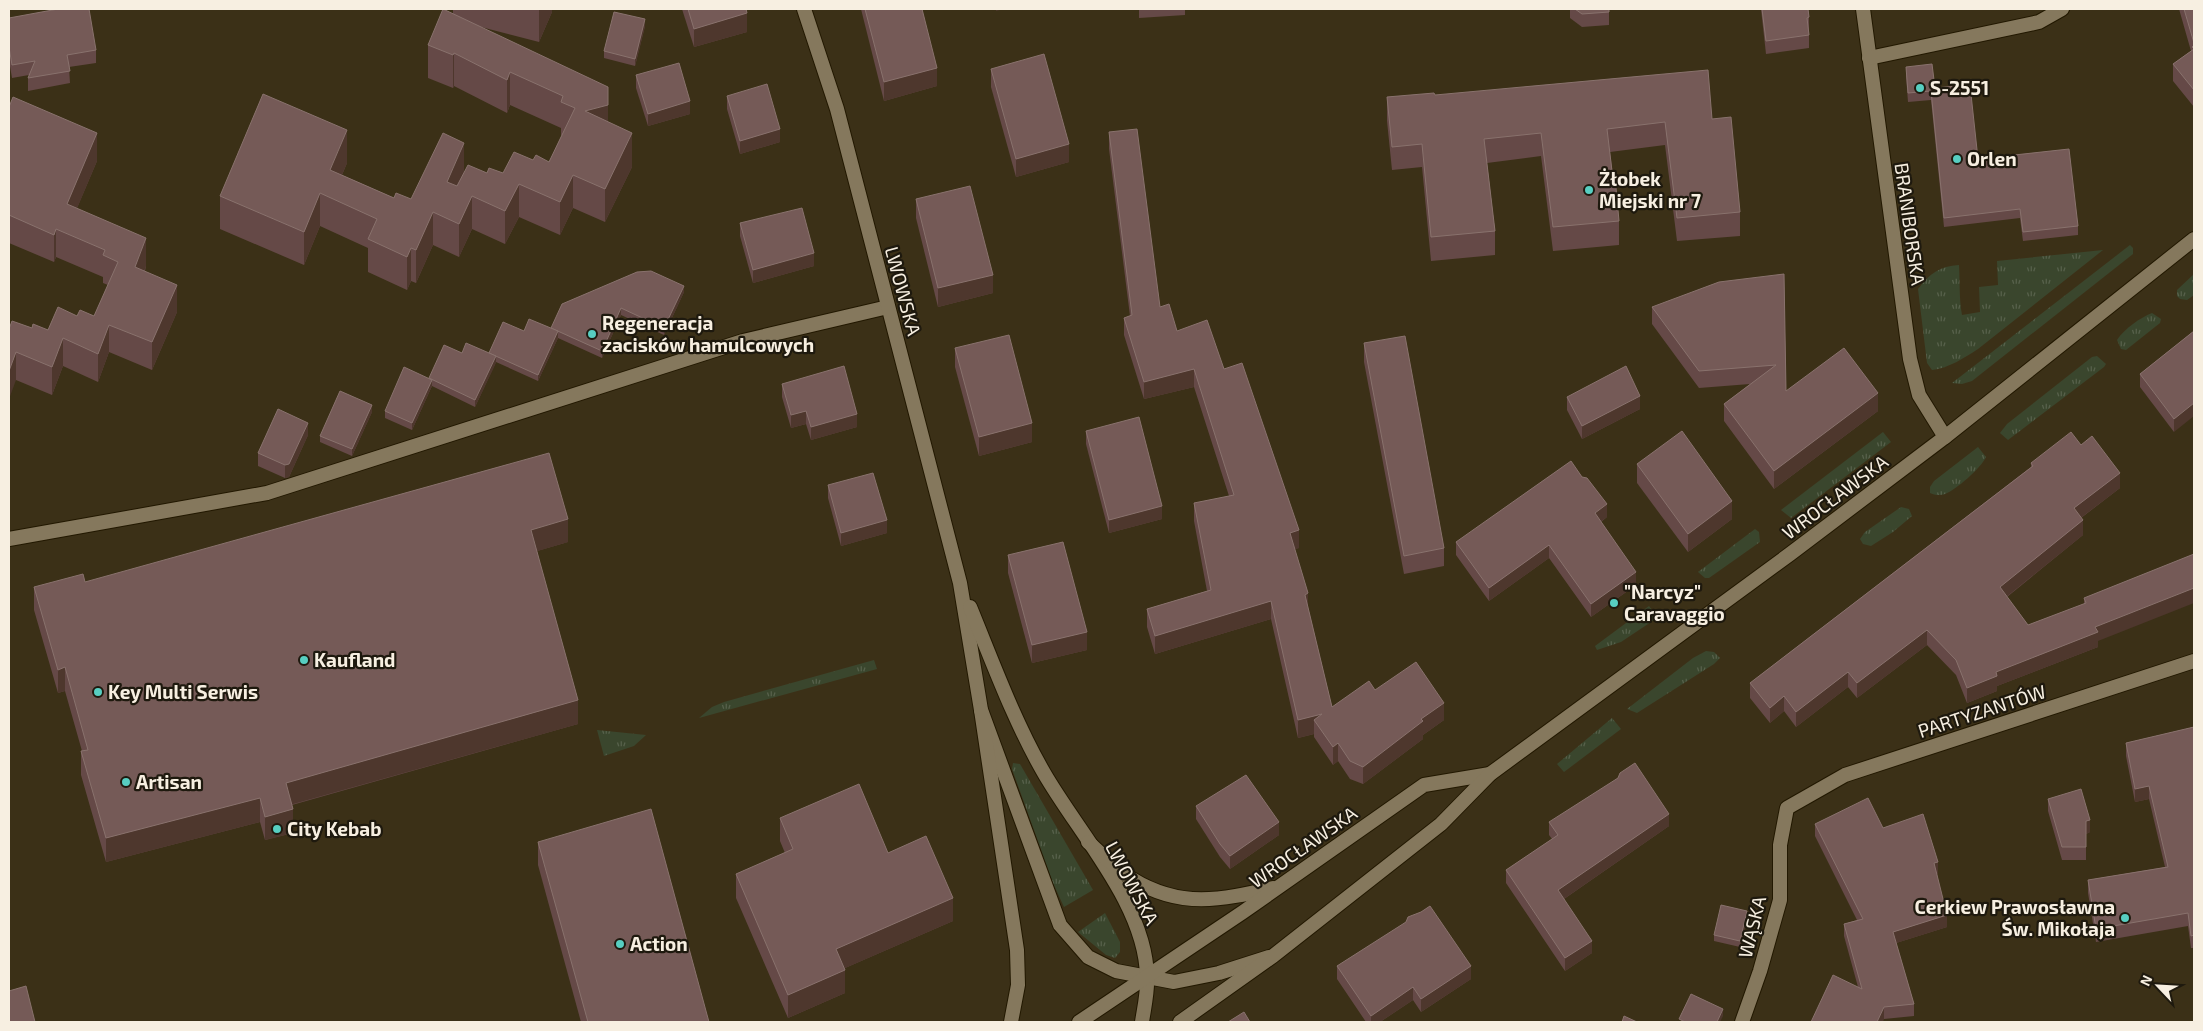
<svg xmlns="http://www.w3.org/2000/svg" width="2203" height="1031" font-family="'Exo 2',sans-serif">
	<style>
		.grass { fill: url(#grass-tufts) }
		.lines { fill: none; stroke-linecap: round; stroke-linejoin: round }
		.minor-casing { stroke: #221801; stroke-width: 16 }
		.tertiary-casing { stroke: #221801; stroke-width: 16 }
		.secondary-casing { stroke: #221801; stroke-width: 16 }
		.minor { stroke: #85785d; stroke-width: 14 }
		.tertiary { stroke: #85785d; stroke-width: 14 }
		.secondary { stroke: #85785d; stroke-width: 14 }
		.wall { fill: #654947 }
		.shaded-wall { fill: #4e372d }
		.building { fill: #755a57; stroke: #89726d }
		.poi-dot { fill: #57cec1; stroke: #1e190e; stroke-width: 2 }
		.labels { text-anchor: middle; stroke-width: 4.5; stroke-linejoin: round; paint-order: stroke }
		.poi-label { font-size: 19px; font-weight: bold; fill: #f7efe1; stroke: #1e190e; text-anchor: start }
		.street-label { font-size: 19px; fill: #f7efe1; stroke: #1e190e }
	</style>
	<defs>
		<pattern id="grass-tufts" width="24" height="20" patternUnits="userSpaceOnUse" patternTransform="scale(1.25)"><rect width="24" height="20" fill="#3a462d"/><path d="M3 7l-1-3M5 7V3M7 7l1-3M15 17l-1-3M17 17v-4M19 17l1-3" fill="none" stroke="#57614b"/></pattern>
	</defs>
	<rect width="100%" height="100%" fill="#3b3017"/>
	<g class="grass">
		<path d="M 2130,245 L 2133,248 L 2133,254 L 1972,381 L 1962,384 L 1952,383 Z"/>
		<path d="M 2103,250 L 1978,349 C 1964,358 1949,368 1932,370 L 1927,363 L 1918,289 C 1929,274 1940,266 1959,265 C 1960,282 1959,299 1962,315 L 1980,312 L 1979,287 L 1998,285 L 1997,261 Z"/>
		<path d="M 2194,274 L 2194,295 L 2187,300 L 2180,299 L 2177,296 L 2177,290 Z"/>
		<path d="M 2152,313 L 2161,319 L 2160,323 L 2126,350 L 2121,349 L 2117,340 C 2125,328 2140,318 2152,313 Z"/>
		<path d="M 2097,356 L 2106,364 L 2104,367 L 2008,440 L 2000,433 L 2007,424 L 2092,357 Z"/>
		<path d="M 1883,432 L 1891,442 L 1791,518 L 1781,510 Z"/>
		<path d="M 1978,447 L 1986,457 C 1981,468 1956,490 1945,494 C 1940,496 1934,495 1930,493 L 1930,487 L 1934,481 Z"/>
		<path d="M 1901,507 L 1909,509 L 1912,516 L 1893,532 L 1871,546 L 1863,544 L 1860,539 L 1865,532 Z"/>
		<path d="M 1755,529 L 1759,532 L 1760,542 L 1709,578 L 1705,578 L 1698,572 Z"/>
		<path d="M 1649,606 L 1656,615 L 1654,620 L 1621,642 L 1597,650 L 1595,646 Z"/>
		<path d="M 1706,651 L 1714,652 L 1720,658 L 1714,664 L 1637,713 L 1627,709 L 1693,658 Z"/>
		<path d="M 874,660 L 877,669 L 699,718 L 712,707 L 724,702 Z"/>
		<path d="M 1612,718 L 1621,729 L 1564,772 L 1557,764 Z"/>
		<path d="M 597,730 L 646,735 L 634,746 L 604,756 Z"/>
		<path d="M 1013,763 L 1020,764 L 1093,890 L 1064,907 L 1053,883 L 1012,769 Z"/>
		<path d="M 1105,913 L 1120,942 L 1120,952 L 1115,958 L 1106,955 L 1078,932 Z"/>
	</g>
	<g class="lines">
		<g class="minor-casing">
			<g id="minor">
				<path d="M 1863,9 L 1910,359 L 1919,395 L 1945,437"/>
				<path d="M 1869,58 L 2039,22 L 2062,9"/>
				<path d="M 9,539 L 267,493 L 743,341 L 888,307"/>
				<path d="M 1742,1022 L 1760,971 L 1780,900 L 1780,845 L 1787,808 L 1845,775 L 2194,661"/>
			</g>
		</g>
		<g class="tertiary-casing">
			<g id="tertiary">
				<path d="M 804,9 L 837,109 L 960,583 L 981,710 L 1060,925 L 1088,957 L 1116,971 L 1174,982 L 1219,973 L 1269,957"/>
				<path d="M 970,607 C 993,663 1014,721 1044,773 C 1079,834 1146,905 1147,977 C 1148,992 1144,1008 1142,1022"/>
			</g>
		</g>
		<g class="secondary-casing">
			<g id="secondary">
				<path d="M 981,710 L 1017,950 L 1018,985 L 1011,1022"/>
				<path d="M 1088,842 C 1102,854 1116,870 1132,879 C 1181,909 1221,900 1273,888"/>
				<path d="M 1079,1022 L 1243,912 L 1424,785 L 1490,774"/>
				<path d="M 1180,1022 L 1273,956 L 1441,824 L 1490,774 L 1790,554 L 1945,437 L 2194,239"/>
			</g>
		</g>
		<use href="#minor" class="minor"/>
		<use href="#tertiary" class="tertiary"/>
		<use href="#secondary" class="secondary"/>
	</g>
	<g class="wall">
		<path d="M 453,9 L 552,9 L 552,12 L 539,42 L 481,27 L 608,122 L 632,167 L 605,222 L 573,208 L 560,235 L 519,217 L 505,244 L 472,229 L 459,257 L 433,245 L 416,283 L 411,281 L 407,290 L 368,272 L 368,248 L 320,226 L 304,265 L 220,229 L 220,196 L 347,163 L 342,175 L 394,198 L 411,199 L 464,172 L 487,173 L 503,173 L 533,160 L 549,162 L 562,135 L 561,135 L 561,128 L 510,105 L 507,113 L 454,86 L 453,88 L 428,78 L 428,45 L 453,14 Z"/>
		<path d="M 682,9 L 746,9 L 747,32 L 694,47 Z"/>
		<path d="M 861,9 L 922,9 L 937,86 L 884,101 Z"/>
		<path d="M 1139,9 L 1185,9 L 1185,15 L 1139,18 Z"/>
		<path d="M 1570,9 L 1609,9 L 1609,25 L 1582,27 L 1570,18 Z"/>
		<path d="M 1761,9 L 1808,9 L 1809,17 L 1809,48 L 1766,54 Z"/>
		<path d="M 2179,9 L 2194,9 L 2194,107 L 2173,81 L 2173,64 L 2191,51 Z"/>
		<path d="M 9,18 L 96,50 L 96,63 L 69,67 L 70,83 L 28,91 L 28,78 L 29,75 L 12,78 L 9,60 Z"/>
		<path d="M 645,26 L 635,66 L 604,58 L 604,51 Z"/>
		<path d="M 1906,67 L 1935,88 L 1978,159 L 2078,226 L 2078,235 L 2023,241 L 2020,218 L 1944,227 L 1931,100 L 1908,102 L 1906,76 Z"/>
		<path d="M 991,69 L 1069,162 L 1016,177 L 991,87 Z"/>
		<path d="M 636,75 L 690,114 L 648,126 L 636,88 Z"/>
		<path d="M 1435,95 L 1712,119 L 1740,212 L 1740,236 L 1677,241 L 1665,145 L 1610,152 L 1619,221 L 1619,245 L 1553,251 L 1541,156 L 1487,163 L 1495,231 L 1495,255 L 1431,261 L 1422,167 L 1392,170 L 1387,121 L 1387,97 Z"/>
		<path d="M 727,96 L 780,142 L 740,154 L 727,109 Z"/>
		<path d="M 9,107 L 97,161 L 77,208 L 146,266 L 145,271 L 177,312 L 152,370 L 109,352 L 98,382 L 63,366 L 52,395 L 16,380 L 9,329 L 32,328 L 48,330 L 77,316 L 94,316 L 108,285 L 103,283 L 103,277 L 56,257 L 54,262 L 9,243 Z"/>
		<path d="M 1109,132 L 1160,307 L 1177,331 L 1224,369 L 1299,548 L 1294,549 L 1332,707 L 1375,690 L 1444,720 L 1423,735 L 1423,739 L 1363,784 L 1350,779 L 1338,761 L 1333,765 L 1314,737 L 1314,734 L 1298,738 L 1271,619 L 1155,654 L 1147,627 L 1147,609 L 1207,591 L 1194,521 L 1194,503 L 1229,496 L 1194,387 L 1144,399 L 1124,335 L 1124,318 L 1130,316 L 1109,149 Z"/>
		<path d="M 916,199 L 993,293 L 938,307 L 916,218 Z"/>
		<path d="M 740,223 L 814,266 L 753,283 L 740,236 Z"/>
		<path d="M 637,272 L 684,292 L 664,335 L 621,315 L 602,358 L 558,338 L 538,381 L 496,362 L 475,407 L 432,386 L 412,430 L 385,418 L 385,411 L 429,379 L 462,353 L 489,353 L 524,331 L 551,329 Z"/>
		<path d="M 1784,274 L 1786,391 L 1878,411 L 1774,489 L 1724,421 L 1724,404 L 1750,384 L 1699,388 L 1652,324 L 1652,307 Z"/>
		<path d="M 2194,331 L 2174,432 L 2140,387 L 2140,374 Z"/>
		<path d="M 1364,343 L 1444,548 L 1444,566 L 1404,574 L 1364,362 Z"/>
		<path d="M 955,348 L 1032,442 L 979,456 L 955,367 Z"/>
		<path d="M 782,384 L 857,427 L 811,440 L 806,424 L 791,428 L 782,397 Z"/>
		<path d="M 1567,397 L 1640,409 L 1582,439 L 1567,410 Z"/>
		<path d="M 372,412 L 352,456 L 320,442 L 320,436 Z"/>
		<path d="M 1086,431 L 1162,519 L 1109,533 L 1086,444 Z"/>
		<path d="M 308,435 L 289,477 L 285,478 L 258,466 L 258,453 Z"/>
		<path d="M 2081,445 L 2120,488 L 2081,518 L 2083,535 L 2007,597 L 2028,625 L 2084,604 L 2084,598 L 2098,641 L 2098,647 L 1997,686 L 1997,691 L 1967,703 L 1956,675 L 1927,645 L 1857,698 L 1848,687 L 1796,727 L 1784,711 L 1770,723 L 1750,698 L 1750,683 L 2031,467 L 2031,463 Z"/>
		<path d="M 1637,464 L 1732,519 L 1688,552 L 1637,483 Z"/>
		<path d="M 828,485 L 887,533 L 841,546 L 828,498 Z"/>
		<path d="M 1607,517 L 1601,522 L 1636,585 L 1591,617 L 1549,558 L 1489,601 L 1456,555 L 1456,542 Z"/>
		<path d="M 568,542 L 537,551 L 578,724 L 292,805 L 293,833 L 265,840 L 260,822 L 106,862 L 81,775 L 81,751 L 82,751 L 65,691 L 58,693 L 34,610 L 34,587 Z"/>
		<path d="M 1008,555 L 1087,650 L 1032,663 L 1008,573 Z"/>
		<path d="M 2194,727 L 2194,948 L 2191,948 L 2188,926 L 2096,942 L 2088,893 L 2088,880 L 2165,867 L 2149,799 L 2135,802 L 2126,756 L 2126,743 Z"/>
		<path d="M 2048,799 L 2090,832 L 2086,834 L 2086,860 L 2062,860 L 2048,811 Z"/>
		<path d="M 1196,806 L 1279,835 L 1230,869 L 1220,857 L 1196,819 Z"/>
		<path d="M 780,818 L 888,853 L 953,921 L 845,968 L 845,993 L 788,1018 L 736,898 L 736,874 L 785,853 L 780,841 Z"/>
		<path d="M 1549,822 L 1669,826 L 1564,899 L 1592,953 L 1565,971 L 1506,883 L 1506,870 L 1552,839 L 1549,835 Z"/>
		<path d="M 1815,824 L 1883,828 L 1938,874 L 1937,874 L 1947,927 L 1896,943 L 1914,1004 L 1914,1016 L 1884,1019 L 1858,987 L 1844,936 L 1844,924 L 1857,920 L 1815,836 Z"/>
		<path d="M 538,842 L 709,1022 L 581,1022 L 538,865 Z"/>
		<path d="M 1747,918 L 1740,947 L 1714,941 L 1714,935 Z"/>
		<path d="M 1337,966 L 1471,979 L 1421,1012 L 1413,1000 L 1380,1022 L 1366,1022 L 1337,979 Z"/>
	</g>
	<g class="shaded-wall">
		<path d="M 539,9 L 552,9 L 552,12 L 539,42 Z"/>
		<path d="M 996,9 L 1004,9 L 996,11 Z"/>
		<path d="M 747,13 L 747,32 L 694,47 L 694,29 Z"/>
		<path d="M 645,19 L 645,26 L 635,66 L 635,59 Z"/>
		<path d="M 454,53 L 454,86 L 453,88 L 453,55 Z"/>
		<path d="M 937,68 L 937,86 L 884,101 L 884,82 Z"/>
		<path d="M 510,72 L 510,105 L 507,113 L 507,80 Z"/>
		<path d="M 690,101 L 690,114 L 648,126 L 648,114 Z"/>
		<path d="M 608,105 L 608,138 L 585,111 Z"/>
		<path d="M 780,129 L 780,142 L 740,154 L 740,141 Z"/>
		<path d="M 347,130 L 347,163 L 332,198 L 330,170 Z"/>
		<path d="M 97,133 L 97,161 L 67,232 L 67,204 Z"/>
		<path d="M 632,133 L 632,167 L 605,222 L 605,189 Z"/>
		<path d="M 464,143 L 464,176 L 447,215 L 447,182 Z"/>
		<path d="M 1069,144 L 1069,162 L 1016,177 L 1016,159 Z"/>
		<path d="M 573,175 L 573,208 L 560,235 L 560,202 Z"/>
		<path d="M 519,184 L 519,217 L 505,244 L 505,211 Z"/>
		<path d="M 320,193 L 320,226 L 304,265 L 304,232 Z"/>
		<path d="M 472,196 L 472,229 L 459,257 L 459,224 Z"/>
		<path d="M 433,212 L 433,245 L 416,283 L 416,250 Z"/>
		<path d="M 56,229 L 56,257 L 54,262 L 54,235 Z"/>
		<path d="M 146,238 L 146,266 L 135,295 L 135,267 Z"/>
		<path d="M 411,248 L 411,281 L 407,290 L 407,257 Z"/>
		<path d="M 814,253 L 814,266 L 753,283 L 753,270 Z"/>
		<path d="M 993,275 L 993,293 L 938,307 L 938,288 Z"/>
		<path d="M 177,285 L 177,312 L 152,370 L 152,342 Z"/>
		<path d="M 684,286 L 684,292 L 664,335 L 664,328 Z"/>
		<path d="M 621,308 L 621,315 L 602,358 L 602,351 Z"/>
		<path d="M 109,325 L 109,352 L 98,382 L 98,354 Z"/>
		<path d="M 558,331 L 558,338 L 538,381 L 538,375 Z"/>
		<path d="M 63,338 L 63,366 L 52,395 L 52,367 Z"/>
		<path d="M 16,352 L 16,380 L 9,399 L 9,371 Z"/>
		<path d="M 496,356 L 496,363 L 475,407 L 475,400 Z"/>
		<path d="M 1194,369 L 1194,387 L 1144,399 L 1144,382 Z"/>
		<path d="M 432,380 L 432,386 L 412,430 L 412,423 Z"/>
		<path d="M 1878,393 L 1878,411 L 1774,489 L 1774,471 Z"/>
		<path d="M 1640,396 L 1640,409 L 1582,439 L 1582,426 Z"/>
		<path d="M 2194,403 L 2194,416 L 2174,432 L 2174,419 Z"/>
		<path d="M 372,405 L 372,412 L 352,456 L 352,449 Z"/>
		<path d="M 806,411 L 806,424 L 791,428 L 791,415 Z"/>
		<path d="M 857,414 L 857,427 L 811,440 L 811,427 Z"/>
		<path d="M 308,423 L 308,435 L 289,477 L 285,478 L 285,465 Z"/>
		<path d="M 1032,423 L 1032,442 L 979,456 L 979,437 Z"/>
		<path d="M 2120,473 L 2120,488 L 2074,523 L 2074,508 Z"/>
		<path d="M 1732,501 L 1732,519 L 1688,552 L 1688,534 Z"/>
		<path d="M 1607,504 L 1607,517 L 1595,526 L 1595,513 Z"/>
		<path d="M 1162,506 L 1162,519 L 1109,533 L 1109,520 Z"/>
		<path d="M 568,519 L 568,542 L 531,553 L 531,530 Z"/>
		<path d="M 887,520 L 887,533 L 841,546 L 841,533 Z"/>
		<path d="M 2083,520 L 2083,535 L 2000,602 L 2000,587 Z"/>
		<path d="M 1299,530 L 1299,548 L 1290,551 L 1290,533 Z"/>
		<path d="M 1549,545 L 1549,558 L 1489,601 L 1489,588 Z"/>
		<path d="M 1636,572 L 1636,585 L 1591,617 L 1591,604 Z"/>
		<path d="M 2194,588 L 2194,603 L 2098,641 L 2098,647 L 1997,686 L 1997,691 L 1967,703 L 1967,688 L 1996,672 L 2095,627 Z"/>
		<path d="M 1308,593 L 1308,611 L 1305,595 Z"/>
		<path d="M 1271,601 L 1271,619 L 1155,654 L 1155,636 Z"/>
		<path d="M 1927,630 L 1927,645 L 1857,698 L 1857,683 Z"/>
		<path d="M 1087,632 L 1087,650 L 1032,663 L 1032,645 Z"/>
		<path d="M 65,667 L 65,691 L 58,693 L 58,670 Z"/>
		<path d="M 1848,672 L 1848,687 L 1796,727 L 1796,712 Z"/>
		<path d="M 1784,696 L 1784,711 L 1770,723 L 1770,708 Z"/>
		<path d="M 578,700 L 578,724 L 286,806 L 286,783 Z"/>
		<path d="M 1444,703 L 1444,720 L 1423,735 L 1423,739 L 1363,784 L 1363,767 L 1421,719 Z"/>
		<path d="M 1322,714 L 1314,720 L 1314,734 L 1298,738 L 1298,720 Z"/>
		<path d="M 1338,743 L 1338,761 L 1333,765 L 1333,747 Z"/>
		<path d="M 2149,786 L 2149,799 L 2135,802 L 2135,789 Z"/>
		<path d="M 260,798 L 260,822 L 106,862 L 106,838 Z"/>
		<path d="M 293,809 L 293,833 L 265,840 L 265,817 Z"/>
		<path d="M 1669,814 L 1669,826 L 1558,903 L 1558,890 Z"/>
		<path d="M 2090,820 L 2090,832 L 2086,834 L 2086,821 Z"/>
		<path d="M 1279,822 L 1279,835 L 1230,869 L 1230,856 Z"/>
		<path d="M 1938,862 L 1938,874 L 1934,875 L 1934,863 Z"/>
		<path d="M 953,898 L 953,921 L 836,972 L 836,949 Z"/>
		<path d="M 1747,911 L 1747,918 L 1740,947 L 1740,941 Z"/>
		<path d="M 1947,915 L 1947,927 L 1893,944 L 1893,932 Z"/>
		<path d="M 1592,941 L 1592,953 L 1565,971 L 1565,958 Z"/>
		<path d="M 1471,966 L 1471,979 L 1421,1012 L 1421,999 Z"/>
		<path d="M 845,970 L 845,993 L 788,1018 L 788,995 Z"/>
		<path d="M 1413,987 L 1413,1000 L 1380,1022 L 1371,1022 L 1371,1016 Z"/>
		<path d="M 1884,1007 L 1884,1019 L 1883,1022 L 1877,1022 Z"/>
		<path d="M 1723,1009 L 1723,1016 L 1720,1022 L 1717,1022 Z"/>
	</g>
	<g class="building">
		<path d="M 58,9 L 89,9 L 96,50 L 67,55 L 70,71 L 28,78 L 35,61 L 12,65 L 9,47 L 9,18 Z"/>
		<path d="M 443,9 L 608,87 L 608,105 L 585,111 L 632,133 L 605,189 L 573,175 L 560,202 L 519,184 L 505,211 L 472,196 L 459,224 L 433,212 L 416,250 L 411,248 L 407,257 L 368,239 L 377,219 L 320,193 L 304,232 L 220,196 L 263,94 L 347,130 L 330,170 L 394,198 L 396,193 L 411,199 L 443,133 L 464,143 L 447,182 L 457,186 L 468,165 L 487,173 L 489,168 L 503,173 L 514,152 L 533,160 L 536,155 L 549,162 L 575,108 L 561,102 L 563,96 L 510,72 L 507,80 L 454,53 L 453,55 L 428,45 Z"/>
		<path d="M 688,9 L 746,9 L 747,13 L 694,29 Z"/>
		<path d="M 865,9 L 922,9 L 937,68 L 884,82 Z"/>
		<path d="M 1575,9 L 1609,9 L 1609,12 L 1582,14 Z"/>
		<path d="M 1762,9 L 1808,9 L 1809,17 L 1807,18 L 1809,35 L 1766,41 Z"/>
		<path d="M 2184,9 L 2194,9 L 2194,43 Z"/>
		<path d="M 614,12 L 645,19 L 635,59 L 604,51 Z"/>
		<path d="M 2194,45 L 2194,90 L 2173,64 L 2194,49 L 2192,47 Z"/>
		<path d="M 1044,54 L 1069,144 L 1016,159 L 991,69 Z"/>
		<path d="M 679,63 L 690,101 L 648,114 L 636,75 Z"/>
		<path d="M 1932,64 L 1935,88 L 1970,85 L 1978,159 L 2069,149 L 2078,226 L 2023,232 L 2020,209 L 1944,218 L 1931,91 L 1908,93 L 1906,67 Z"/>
		<path d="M 1708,70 L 1712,119 L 1731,117 L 1740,212 L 1677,218 L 1665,122 L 1607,129 L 1614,188 L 1616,188 L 1619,221 L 1553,227 L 1541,133 L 1484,139 L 1495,231 L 1431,237 L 1422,144 L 1392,147 L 1387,97 L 1434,93 L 1435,95 Z"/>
		<path d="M 767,84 L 780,129 L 740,141 L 727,96 Z"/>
		<path d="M 13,97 L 97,133 L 67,204 L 146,238 L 135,267 L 177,285 L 152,342 L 109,325 L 98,354 L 63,338 L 52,367 L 16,352 L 9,371 L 9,329 L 12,321 L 32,328 L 33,324 L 48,330 L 58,307 L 77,316 L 80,310 L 94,316 L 118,262 L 103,255 L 105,250 L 56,229 L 54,235 L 9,215 L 9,107 Z"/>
		<path d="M 1137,129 L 1160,307 L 1169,304 L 1177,331 L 1207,320 L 1224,369 L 1242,363 L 1299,530 L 1290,533 L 1308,593 L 1305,595 L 1332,707 L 1369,681 L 1375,690 L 1416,662 L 1444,703 L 1421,719 L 1423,721 L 1363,767 L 1350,761 L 1338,743 L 1333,747 L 1314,720 L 1322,714 L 1298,720 L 1271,601 L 1155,636 L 1147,609 L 1211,590 L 1194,503 L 1234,495 L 1194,369 L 1144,382 L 1124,318 L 1132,315 L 1109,132 Z"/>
		<path d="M 970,186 L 993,275 L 938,288 L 916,199 Z"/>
		<path d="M 802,208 L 814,253 L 753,270 L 740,223 Z"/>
		<path d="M 651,271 L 684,286 L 664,328 L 621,308 L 602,351 L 551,328 L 562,304 L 637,272 Z"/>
		<path d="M 1784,274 L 1786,391 L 1844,348 L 1878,393 L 1774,471 L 1724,404 L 1776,365 L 1699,371 L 1652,307 L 1719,282 Z"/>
		<path d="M 529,319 L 558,331 L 538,375 L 489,353 L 503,322 L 524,331 Z"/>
		<path d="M 2194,331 L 2194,403 L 2174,419 L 2140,374 Z"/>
		<path d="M 1009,335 L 1032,423 L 979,437 L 955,348 Z"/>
		<path d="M 1405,336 L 1444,548 L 1404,556 L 1364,343 Z"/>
		<path d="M 466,343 L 496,356 L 475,400 L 429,378 L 444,345 L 462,353 Z"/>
		<path d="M 844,366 L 857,414 L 811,427 L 806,411 L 791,415 L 782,384 Z"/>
		<path d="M 1626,366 L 1640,396 L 1582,426 L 1567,397 Z"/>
		<path d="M 404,367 L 432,380 L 412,423 L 385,411 Z"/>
		<path d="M 340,391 L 372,405 L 352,449 L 320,436 Z"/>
		<path d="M 278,409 L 308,423 L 289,464 L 285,465 L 258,453 Z"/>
		<path d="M 1139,417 L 1162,506 L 1109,520 L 1086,431 Z"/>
		<path d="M 1682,431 L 1732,501 L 1688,534 L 1637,464 Z"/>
		<path d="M 2071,432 L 2081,445 L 2092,436 L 2120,473 L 2074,508 L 2083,520 L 2000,587 L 2028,625 L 2086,603 L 2084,598 L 2194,554 L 2194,588 L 2095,627 L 2098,632 L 1996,672 L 1997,676 L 1967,688 L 1956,660 L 1927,630 L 1857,683 L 1848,672 L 1796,712 L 1784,696 L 1770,708 L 1750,683 L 2033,466 L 2031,463 Z"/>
		<path d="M 549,453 L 568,519 L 531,530 L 578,700 L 286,783 L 293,809 L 265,817 L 260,798 L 106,838 L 81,751 L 88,750 L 65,667 L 58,670 L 34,587 L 83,574 L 85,582 Z"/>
		<path d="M 1571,461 L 1582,477 L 1587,478 L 1607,504 L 1595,513 L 1636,572 L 1591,604 L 1549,545 L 1489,588 L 1456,542 Z"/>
		<path d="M 873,473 L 887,520 L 841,533 L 828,485 Z"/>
		<path d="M 1063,542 L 1087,632 L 1032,645 L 1008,555 Z"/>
		<path d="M 2194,727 L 2194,935 L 2191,936 L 2188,913 L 2096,929 L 2088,880 L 2168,867 L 2149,786 L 2135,789 L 2126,743 Z"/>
		<path d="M 1635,763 L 1669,814 L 1558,890 L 1592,941 L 1565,958 L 1506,870 L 1558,835 L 1549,822 L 1618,778 L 1620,773 Z"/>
		<path d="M 1246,775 L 1279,822 L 1230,856 L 1220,844 L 1196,806 Z"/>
		<path d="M 859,784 L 888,853 L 926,836 L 953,898 L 836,949 L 845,970 L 788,995 L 736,874 L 793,849 L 780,818 Z"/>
		<path d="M 2081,789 L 2090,820 L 2086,821 L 2086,847 L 2062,847 L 2048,799 Z"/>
		<path d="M 1868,798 L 1883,828 L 1923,814 L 1938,862 L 1934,863 L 1947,915 L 1893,932 L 1914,1004 L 1884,1007 L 1877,1022 L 1811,1022 L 1833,975 L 1862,989 L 1844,924 L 1863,919 L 1815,824 Z"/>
		<path d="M 651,809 L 709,1022 L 588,1022 L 538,842 Z"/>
		<path d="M 1721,905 L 1747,911 L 1740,941 L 1714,935 Z"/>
		<path d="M 1430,906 L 1471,966 L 1421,999 L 1413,987 L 1371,1016 L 1337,966 L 1406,922 L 1408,917 L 1421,912 Z"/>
		<path d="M 26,986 L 35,1022 L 9,1022 L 9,991 Z"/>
		<path d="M 1691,994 L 1723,1009 L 1717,1022 L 1685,1022 L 1679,1019 Z"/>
		<path d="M 1244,1012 L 1250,1022 L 1228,1022 Z"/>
		<path d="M 1624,1016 L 1637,1022 L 1622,1022 Z"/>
	</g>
	<g class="poi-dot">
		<circle cx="1920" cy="88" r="5"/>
		<circle cx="1957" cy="159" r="5"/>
		<circle cx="1589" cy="190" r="5"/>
		<circle cx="592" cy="334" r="5"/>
		<circle cx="1614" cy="603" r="5"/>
		<circle cx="304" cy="660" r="5"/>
		<circle cx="98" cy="692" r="5"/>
		<circle cx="126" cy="782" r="5"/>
		<circle cx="277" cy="829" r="5"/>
		<circle cx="2125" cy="918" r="5"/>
		<circle cx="620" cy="944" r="5"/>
	</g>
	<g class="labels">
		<g class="poi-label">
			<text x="1930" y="95">S-2551</text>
			<text x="1967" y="166">Orlen</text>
			<text x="1599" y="186">Żłobek<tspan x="1599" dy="22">Miejski nr 7</tspan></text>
			<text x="602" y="330">Regeneracja<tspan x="602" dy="22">zacisków hamulcowych</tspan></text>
			<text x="1624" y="599">"Narcyz"<tspan x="1624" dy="22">Caravaggio</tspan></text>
			<text x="314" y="667">Kaufland</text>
			<text x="108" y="699">Key Multi Serwis</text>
			<text x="136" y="789">Artisan</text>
			<text x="287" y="836">City Kebab</text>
			<text x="2115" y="914" text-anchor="end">Cerkiew Prawosławna<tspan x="2115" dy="22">Św. Mikołaja</tspan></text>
			<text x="630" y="951">Action</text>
		</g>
		<g class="street-label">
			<text transform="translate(1910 224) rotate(82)" y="7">BRANIBORSKA</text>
			<text transform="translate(903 291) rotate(75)" y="7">LWOWSKA</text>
			<text transform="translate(1835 497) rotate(-37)" y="7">WROCŁAWSKA</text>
			<text transform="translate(1982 711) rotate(-18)" y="7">PARTYZANTÓW</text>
			<text transform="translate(1303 847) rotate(-35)" y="7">WROCŁAWSKA</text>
			<text transform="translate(1132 883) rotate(62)" y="7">LWOWSKA</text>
			<text transform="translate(1752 927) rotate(-76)" y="7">WĄSKA</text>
		</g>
	</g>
	<rect width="2203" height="1031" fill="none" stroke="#f7efe1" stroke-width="20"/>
	<g transform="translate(2158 986) rotate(295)" stroke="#1e190e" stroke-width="4" paint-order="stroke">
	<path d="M0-4L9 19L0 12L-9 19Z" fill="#f7efe1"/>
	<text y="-8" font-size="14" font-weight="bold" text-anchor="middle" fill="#f7efe1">N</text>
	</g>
</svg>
